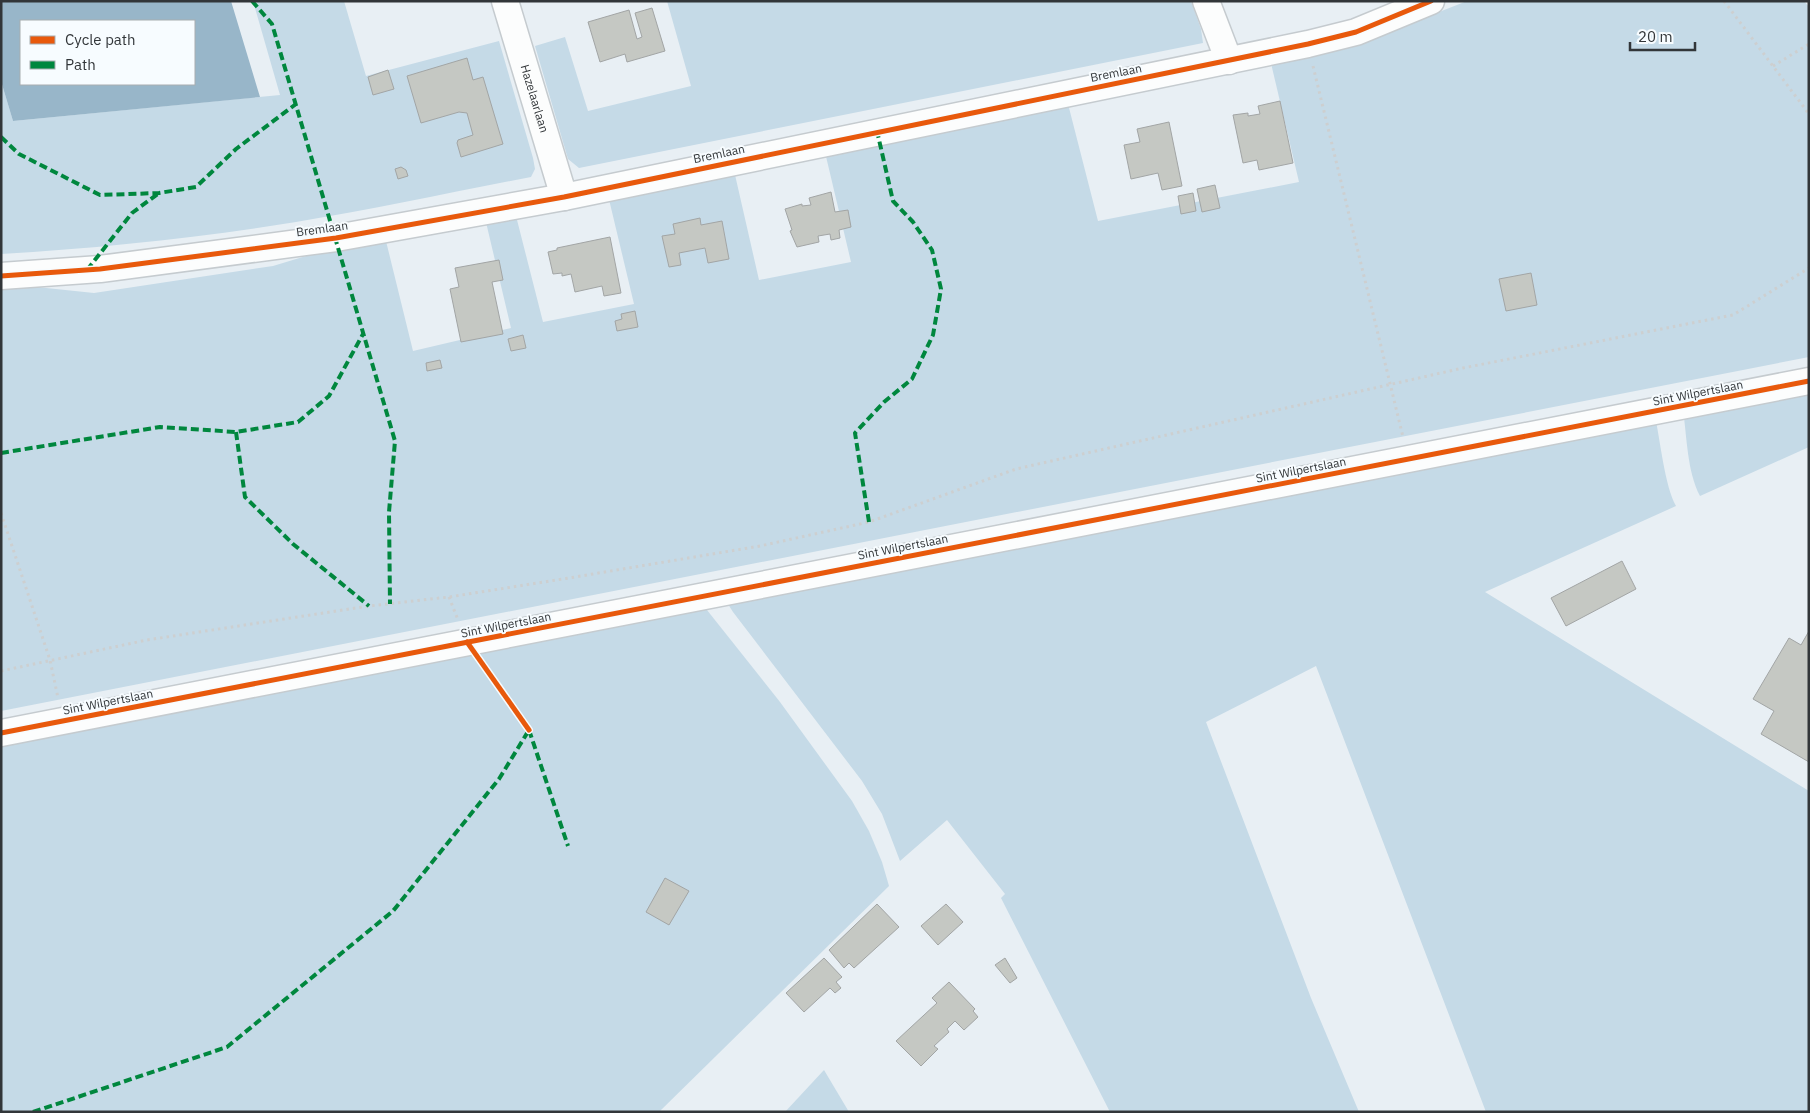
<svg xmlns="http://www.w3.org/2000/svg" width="1810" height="1113" font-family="'IBM Plex Sans',sans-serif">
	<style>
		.green { fill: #c5dae7 }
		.water { fill: #98b6c9; fill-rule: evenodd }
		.building { fill: #c5c8c3; stroke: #a2a5a5 }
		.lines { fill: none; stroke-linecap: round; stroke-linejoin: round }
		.minor-casing { stroke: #c5cbcf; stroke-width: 29 }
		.path { stroke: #cdcfd0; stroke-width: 3; stroke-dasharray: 2.5 4; stroke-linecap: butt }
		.minor { stroke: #fcfdfd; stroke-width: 26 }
		.quiet { stroke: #00873e; stroke-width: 4; stroke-dasharray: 8 4; stroke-linecap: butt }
		.cycleway-casing { stroke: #f7fcff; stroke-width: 8 }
		.cycleway { stroke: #e8590c; stroke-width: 5 }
		.labels { text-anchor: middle; stroke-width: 4; stroke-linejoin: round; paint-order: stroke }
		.street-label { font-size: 12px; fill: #323639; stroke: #f7fcff }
	</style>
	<rect width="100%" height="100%" fill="#e8eff4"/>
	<g class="green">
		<path d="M 253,1 L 344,1 L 366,76 L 499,41 L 533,158 L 535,169 L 531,177 C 453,192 375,209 296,222 C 198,238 100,248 1,254 L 1,81 L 13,121 L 280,95 Z"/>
		<path d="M 667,1 L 1191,1 L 1201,29 L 1203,43 L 579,168 L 568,159 L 535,46 L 565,37 L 588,111 L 691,86 Z"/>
		<path d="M 1467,1 L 1804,1 L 1809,7 L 1809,357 L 1,711 L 1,285 L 8,284 L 94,293 L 273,266 L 349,243 L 385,237 L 413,351 L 511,328 L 485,218 L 515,212 L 543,322 L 634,304 L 607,191 L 733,166 L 759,280 L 851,262 L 824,148 L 1067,100 L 1098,221 L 1299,182 L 1270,59 L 1368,40 Z"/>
		<path d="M 1809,386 L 1809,447 L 1700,496 C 1687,471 1687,437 1683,410 Z"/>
		<path d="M 1655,416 C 1660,439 1665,487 1676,506 L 1485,592 L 1809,791 L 1809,1112 L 1486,1112 L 1316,666 L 1206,722 L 1311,998 L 1359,1112 L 1110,1112 L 1001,898 L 1005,894 L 947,820 L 900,861 L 882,814 L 862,781 L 733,612 L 726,601 Z"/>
		<path d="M 703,605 L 780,702 L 852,801 L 869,831 L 882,862 L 889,886 L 659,1112 L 1,1112 L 1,744 Z"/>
		<path d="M 824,1070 L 849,1112 L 785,1112 Z"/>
	</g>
	<path class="water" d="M 1,1 L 231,1 L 260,97 L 13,121 L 1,81 ZM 21,21 L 194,21 L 194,84 L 21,84 Z"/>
	<g class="building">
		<path d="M 652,8 L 665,51 L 627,62 L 625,54 L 600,62 L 588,22 L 629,10 L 637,39 L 642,37 L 635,13 Z"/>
		<path d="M 467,58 L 473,80 L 483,77 L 503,144 L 461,157 L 457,143 L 458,140 L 473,135 L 467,113 L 459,112 L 421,123 L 407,76 Z"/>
		<path d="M 388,70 L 394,89 L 373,95 L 368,77 Z"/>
		<path d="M 1280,101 L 1293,163 L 1259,170 L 1257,160 L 1243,163 L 1233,115 L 1248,113 L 1248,116 L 1260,114 L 1258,106 Z"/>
		<path d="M 1169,122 L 1182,186 L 1162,190 L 1158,173 L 1131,179 L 1124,145 L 1140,142 L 1137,129 Z"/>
		<path d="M 401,167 L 406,170 L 408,176 L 398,179 L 395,169 Z"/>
		<path d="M 1215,185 L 1220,208 L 1202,212 L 1197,189 Z"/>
		<path d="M 831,192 L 835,212 L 848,210 L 851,227 L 839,230 L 840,238 L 831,240 L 830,234 L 818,236 L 819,242 L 797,247 L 790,231 L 792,230 L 785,209 L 802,204 L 802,206 L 811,205 L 809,198 Z"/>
		<path d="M 1193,193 L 1196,211 L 1181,214 L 1178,196 Z"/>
		<path d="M 700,218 L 701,225 L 722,221 L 729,259 L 708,263 L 705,248 L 679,253 L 681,265 L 669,267 L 662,236 L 675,234 L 673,224 Z"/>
		<path d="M 610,237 L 621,293 L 604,296 L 602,286 L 575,292 L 571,274 L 562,276 L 562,273 L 553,274 L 548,252 L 557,250 L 557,248 Z"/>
		<path d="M 499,260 L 503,280 L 492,282 L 503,334 L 461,342 L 450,289 L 459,287 L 455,268 Z"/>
		<path d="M 1531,273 L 1537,305 L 1506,311 L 1499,279 Z"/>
		<path d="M 635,311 L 638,327 L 617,331 L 615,321 L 622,319 L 621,314 Z"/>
		<path d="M 523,335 L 526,348 L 511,351 L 508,339 Z"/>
		<path d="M 440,360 L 442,368 L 427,371 L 426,363 Z"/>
		<path d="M 1622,561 L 1636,589 L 1566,626 L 1551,598 Z"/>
		<path d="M 1809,631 L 1809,762 L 1761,734 L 1774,711 L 1753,699 L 1789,638 L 1801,645 Z"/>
		<path d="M 665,878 L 689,891 L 669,925 L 646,912 Z"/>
		<path d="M 877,904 L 899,927 L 854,968 L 849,963 L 844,968 L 829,950 Z"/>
		<path d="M 946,904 L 963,922 L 938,945 L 921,926 Z"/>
		<path d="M 824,958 L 842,977 L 836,982 L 841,988 L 835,993 L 830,988 L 804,1012 L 786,993 Z"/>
		<path d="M 1005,958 L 1017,978 L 1010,983 L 995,965 Z"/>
		<path d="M 949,982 L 975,1009 L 973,1011 L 978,1017 L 964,1030 L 955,1021 L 947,1029 L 949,1032 L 934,1046 L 938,1049 L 921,1066 L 896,1041 L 937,1003 L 932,998 Z"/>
	</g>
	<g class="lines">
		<g class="minor-casing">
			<g id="minor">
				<path id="s1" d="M 505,1 L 564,197"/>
				<path d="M 1206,1 L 1229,61"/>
				<path d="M 1,276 L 100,269 L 336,238 L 564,197 L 1308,44 L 1356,32 L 1431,1"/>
				<path d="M 1,733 L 1809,381"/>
			</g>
		</g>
		<g class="path">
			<path d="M 1724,1 L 1809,114"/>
			<path d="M 1313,66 L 1403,437"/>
			<path d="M 1773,66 L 1809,44"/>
			<path d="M 1,513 L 50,660 L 58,698"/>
			<path d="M 449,597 L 458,620"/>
			<path d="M 1,671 L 147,640 L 369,606 L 449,597 L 569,578 L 760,546 L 869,522 L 1016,469 L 1463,368 L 1733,315 L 1809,268"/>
		</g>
		<use href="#minor" class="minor"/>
		<g class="quiet">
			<path d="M 252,1 L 272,24 L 395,441 L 389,512 L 390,604"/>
			<path d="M 1,137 L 19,154 L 100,195 L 159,193 L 196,187 L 236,149 L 296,104"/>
			<path d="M 87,270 L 132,213 L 159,193"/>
			<path d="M 236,432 L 245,497 L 293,544 L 369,606"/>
			<path d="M 1,453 L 160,427 L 236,432 L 298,422 L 329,396 L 363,334"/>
			<path d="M 869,522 L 855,433 L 884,402 L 912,379 L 933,335 L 941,289 L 932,250 L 913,222 L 893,201 L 877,131"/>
			<path d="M 529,730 L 568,846"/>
			<path d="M 33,1112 L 227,1047 L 393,911 L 499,779 L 529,730"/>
		</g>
		<g class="cycleway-casing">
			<g id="cycleway">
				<path d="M 1,276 L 100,269 L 336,238 L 564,197 L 1308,44 L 1356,32 L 1431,1"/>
				<path d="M 467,642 L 529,730"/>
				<path d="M 1,733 L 1809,381"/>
			</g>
		</g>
		<use href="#cycleway" class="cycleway"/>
	</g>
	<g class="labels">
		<g class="street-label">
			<text transform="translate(1116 73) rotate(-11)" y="4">Bremlaan</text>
			<text dy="4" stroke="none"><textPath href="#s1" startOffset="102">Hazelaarlaan</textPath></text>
			<text transform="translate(719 154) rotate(-12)" y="4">Bremlaan</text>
			<text transform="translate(322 229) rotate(-8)" y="4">Bremlaan</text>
			<text transform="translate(1698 393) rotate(-11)" y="4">Sint Wilpertslaan</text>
			<text transform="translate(1301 470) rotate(-11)" y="4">Sint Wilpertslaan</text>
			<text transform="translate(903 547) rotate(-11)" y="4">Sint Wilpertslaan</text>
			<text transform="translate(506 625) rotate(-11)" y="4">Sint Wilpertslaan</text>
			<text transform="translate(108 702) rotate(-11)" y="4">Sint Wilpertslaan</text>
		</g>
	</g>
	<rect width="1810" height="1113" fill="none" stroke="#323639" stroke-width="5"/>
	<rect x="20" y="20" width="175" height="65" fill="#f7fcff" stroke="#a8adb0"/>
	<rect x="30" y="36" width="25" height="8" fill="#e8590c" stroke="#a8adb0"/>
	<text x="65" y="45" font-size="15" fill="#323639">Cycle path</text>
	<rect x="30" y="61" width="25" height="8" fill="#00873e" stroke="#a8adb0"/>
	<text x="65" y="70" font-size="15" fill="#323639">Path</text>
	<path d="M1630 42v8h65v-8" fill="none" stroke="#323639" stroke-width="2.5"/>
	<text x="1638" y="42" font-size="15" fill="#323639" stroke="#f7fcff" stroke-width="4" paint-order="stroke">20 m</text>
</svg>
